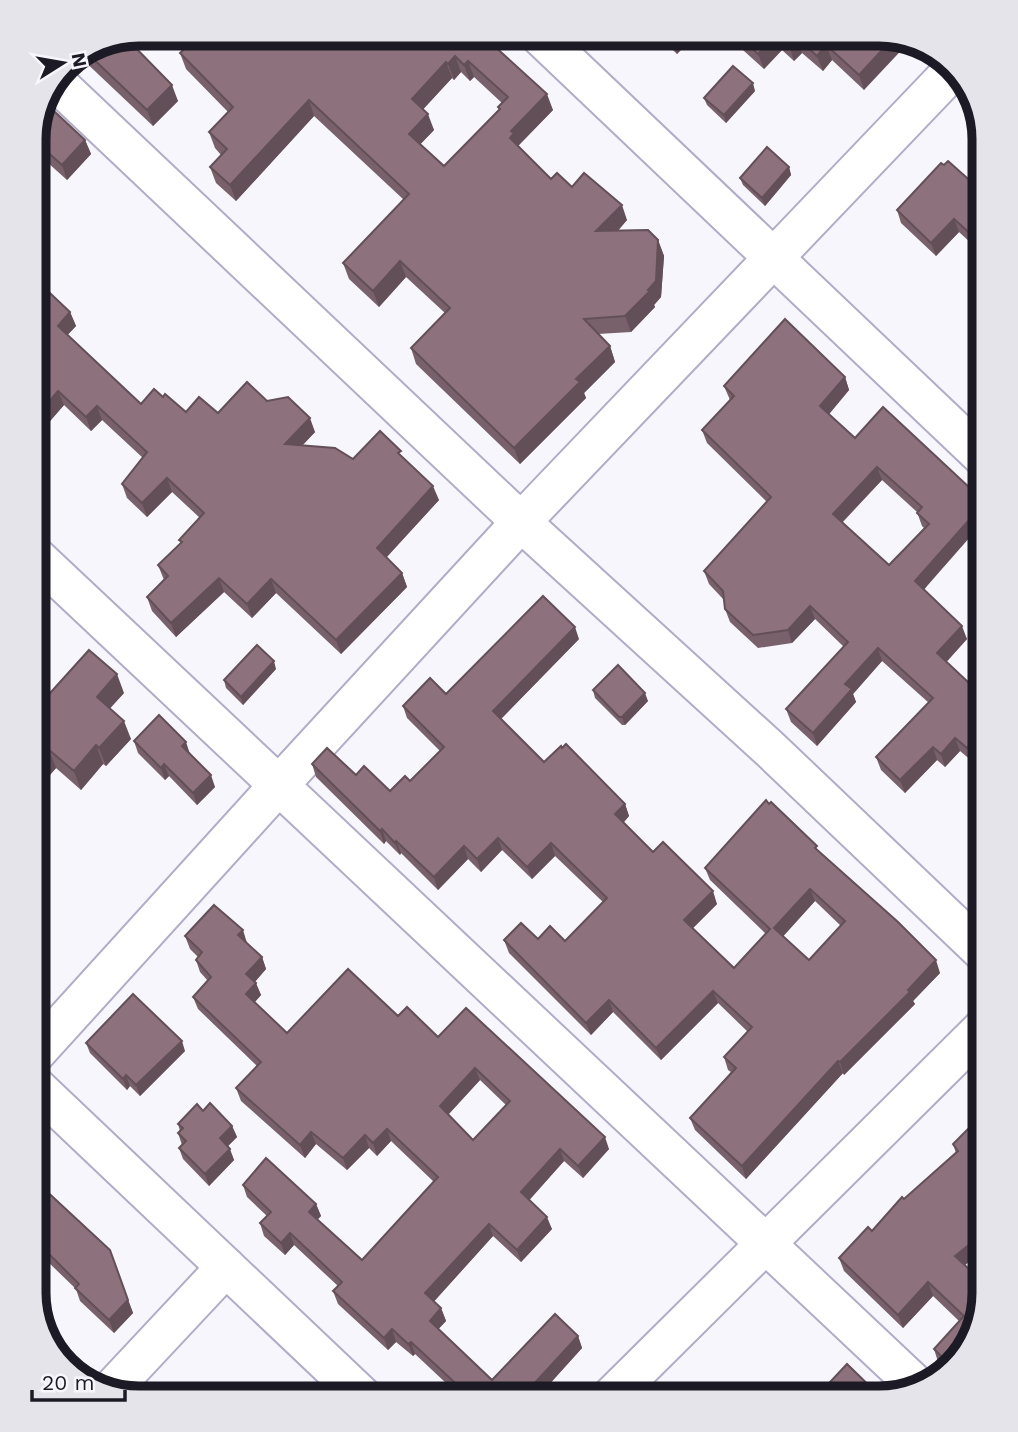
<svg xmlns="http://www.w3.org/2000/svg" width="1018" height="1432" font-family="'Work Sans',sans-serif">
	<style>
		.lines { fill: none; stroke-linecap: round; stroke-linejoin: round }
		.minor-casing { stroke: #b1acc7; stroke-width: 42 }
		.minor { stroke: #fff; stroke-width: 38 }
		.wall { fill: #79616b; fill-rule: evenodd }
		.shaded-wall { fill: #634f57 }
		.building { fill: #8d717c; stroke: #634f57; stroke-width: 2; fill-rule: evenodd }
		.rim { fill: none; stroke: #1c1a24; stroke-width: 9 }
	</style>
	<rect width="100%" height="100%" fill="#f7f6fc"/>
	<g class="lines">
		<g class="minor-casing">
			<g id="minor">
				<path d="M 537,33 L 985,459"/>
				<path d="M 57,83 L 521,522 L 771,750 L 985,954"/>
				<path d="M 33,554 L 919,1388"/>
				<path d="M 33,1056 L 278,786 L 521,522 L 954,69"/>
				<path d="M 33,1084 L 365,1399"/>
				<path d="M 109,1392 L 226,1267"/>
				<path d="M 609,1399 L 985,1026"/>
			</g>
		</g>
		<use href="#minor" class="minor"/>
	</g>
	<g class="wall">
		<path d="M 480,33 L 553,110 L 518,146 L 551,179 L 572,187 L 627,220 L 618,231 L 658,240 L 664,256 L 661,297 L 654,305 L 655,307 L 631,332 L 598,334 L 610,346 L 615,362 L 584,393 L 586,398 L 520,464 L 416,364 L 411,348 L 445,313 L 406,277 L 379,307 L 349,279 L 343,263 L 404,200 L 314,116 L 236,201 L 216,183 L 210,167 L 221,155 L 215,148 L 209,132 L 228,112 L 186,69 L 180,53 ZM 461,72 L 470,81 L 474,77 L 502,103 L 498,107 L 499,109 L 444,166 L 420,144 L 434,130 L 423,109 L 452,78 L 454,80 Z"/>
		<path d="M 586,33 L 615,33 L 601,48 Z"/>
		<path d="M 655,33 L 697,33 L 677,54 Z"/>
		<path d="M 724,33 L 886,33 L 864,90 L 832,60 L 823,71 L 802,53 L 794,61 L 782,50 L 764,69 Z"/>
		<path d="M 126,38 L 178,101 L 153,126 L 79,56 Z"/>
		<path d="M 755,91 L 726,123 L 707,105 L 704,98 Z"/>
		<path d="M 34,136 L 85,140 L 91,154 L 67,180 L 37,153 L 34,143 Z"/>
		<path d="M 789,167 L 791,175 L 765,206 L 743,185 L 740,178 Z"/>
		<path d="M 985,194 L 985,256 L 959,232 L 936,256 L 901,223 L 897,210 Z"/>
		<path d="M 33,277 L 70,312 L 76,326 L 67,335 L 141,404 L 163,397 L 186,412 L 218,413 L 267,401 L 315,432 L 302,446 L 353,459 L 403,458 L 439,500 L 386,558 L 402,573 L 407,587 L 341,654 L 276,593 L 252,618 L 224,592 L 176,637 L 152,611 L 147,597 L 164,580 L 158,565 L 181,543 L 179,540 L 200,518 L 172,492 L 147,517 L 127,498 L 122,484 L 143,458 L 102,420 L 91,431 L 64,405 L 44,428 L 33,418 Z"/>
		<path d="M 845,377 L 849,390 L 829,414 L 855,438 L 985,502 L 924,590 L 967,639 L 946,662 L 985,698 L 985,748 L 984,746 L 972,761 L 960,751 L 945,767 L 937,760 L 905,793 L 881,770 L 876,757 L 929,703 L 882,661 L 853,694 L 856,702 L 817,746 L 791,722 L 786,709 L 844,647 L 815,619 L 792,643 L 758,648 L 730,622 L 725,609 L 724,600 L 709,584 L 704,571 L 767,502 L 707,443 L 702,430 L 730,400 L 724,386 ZM 882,480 L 917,512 L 922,526 L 924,528 L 889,565 L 842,523 Z"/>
		<path d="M 579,639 L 501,719 L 544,762 L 625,804 L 629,816 L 623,822 L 653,852 L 717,904 L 693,928 L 734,968 L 766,934 L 710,880 L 705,868 L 819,852 L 940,973 L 913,1001 L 915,1004 L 844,1075 L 843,1073 L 746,1179 L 695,1130 L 690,1118 L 731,1072 L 728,1070 L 724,1057 L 748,1032 L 718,1003 L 661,1060 L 613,1012 L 591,1035 L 509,953 L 504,940 L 538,939 L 565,941 L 603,902 L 555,856 L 532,879 L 502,850 L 481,872 L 468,859 L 438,890 L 401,853 L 400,855 L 386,841 L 384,844 L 316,777 L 312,764 L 356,775 L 390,791 L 410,781 L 440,751 L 407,718 L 403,706 L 446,694 ZM 815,901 L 841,926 L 809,960 L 783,936 Z"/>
		<path d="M 276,669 L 243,705 L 226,688 L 224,680 Z"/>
		<path d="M 593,690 L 648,701 L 625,725 L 622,725 L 595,698 Z"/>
		<path d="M 124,693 L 110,708 L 131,739 L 106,766 L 103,764 L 81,790 L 56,768 L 36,791 L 33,789 L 33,712 Z"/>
		<path d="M 134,741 L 190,754 L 215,787 L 197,805 L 169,776 L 165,780 L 138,753 Z"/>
		<path d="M 185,936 L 247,943 L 262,957 L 266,969 L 255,982 L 261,995 L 255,1002 L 287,1033 L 398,1016 L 438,1037 L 609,1149 L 583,1178 L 564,1161 L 529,1200 L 552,1229 L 521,1262 L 493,1236 L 434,1301 L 441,1308 L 446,1321 L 438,1329 L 492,1380 L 578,1336 L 582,1348 L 536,1399 L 463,1399 L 415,1354 L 413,1356 L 396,1342 L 388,1350 L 338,1304 L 333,1291 L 338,1286 L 294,1245 L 285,1255 L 264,1236 L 260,1223 L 267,1216 L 247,1197 L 243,1185 L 316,1204 L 321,1216 L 317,1220 L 362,1260 L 434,1182 L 391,1141 L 377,1156 L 369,1148 L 347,1170 L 316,1144 L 305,1158 L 241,1101 L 236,1088 L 257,1066 L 198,1009 L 193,997 L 208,981 L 200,972 L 196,960 L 198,957 L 190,949 ZM 480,1080 L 506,1105 L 473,1140 L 448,1115 Z"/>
		<path d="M 86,1043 L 185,1051 L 140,1096 L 130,1086 L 127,1090 L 90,1053 Z"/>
		<path d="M 203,1111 L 232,1126 L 237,1137 L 228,1146 L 234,1160 L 209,1186 L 183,1159 L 179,1148 L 182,1145 L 178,1133 L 180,1131 L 178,1124 Z"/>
		<path d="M 985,1123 L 985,1249 L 965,1265 L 971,1346 L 947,1370 L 938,1362 L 934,1349 L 959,1321 L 933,1296 L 903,1328 L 844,1271 L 839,1258 L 872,1231 L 904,1199 L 956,1153 L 953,1144 Z"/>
		<path d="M 33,1185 L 110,1250 L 133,1313 L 114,1333 L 80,1301 L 76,1289 L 46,1260 L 33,1273 Z"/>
	</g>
	<g class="shaded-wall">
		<path d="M 596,33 L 615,33 L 601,48 Z"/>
		<path d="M 677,33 L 697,33 L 677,54 L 672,39 Z"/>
		<path d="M 776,34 L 782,50 L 764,69 L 758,54 Z"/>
		<path d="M 895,36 L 910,41 L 864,90 L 859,75 Z"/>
		<path d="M 796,37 L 802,53 L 794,61 L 789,45 Z"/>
		<path d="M 826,45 L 832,60 L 823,71 L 817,56 Z"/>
		<path d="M 455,56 L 461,72 L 454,80 L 448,64 Z"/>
		<path d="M 468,61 L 474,77 L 470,81 L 464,65 Z"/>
		<path d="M 446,62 L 452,78 L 418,115 L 412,99 Z"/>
		<path d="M 753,83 L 755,91 L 726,123 L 724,115 Z"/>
		<path d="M 172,85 L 178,101 L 153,126 L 147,110 Z"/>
		<path d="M 547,94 L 553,110 L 518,146 L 510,138 L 511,131 Z"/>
		<path d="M 309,100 L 314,116 L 236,201 L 230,185 Z"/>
		<path d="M 428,114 L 434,130 L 415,150 L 409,134 Z"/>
		<path d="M 85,140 L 91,154 L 67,180 L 62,165 Z"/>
		<path d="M 789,167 L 791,175 L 765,206 L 762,198 Z"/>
		<path d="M 622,205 L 627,220 L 602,247 L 596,231 Z"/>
		<path d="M 954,219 L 959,232 L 936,256 L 931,243 Z"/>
		<path d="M 658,240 L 664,256 L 661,297 L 654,305 L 655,307 L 631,332 L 625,316 L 648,290 Z"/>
		<path d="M 400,261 L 406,277 L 379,307 L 373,291 Z"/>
		<path d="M 70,312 L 76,326 L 63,340 L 58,326 Z"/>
		<path d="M 610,346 L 615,362 L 584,393 L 586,398 L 520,464 L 514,448 L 576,379 Z"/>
		<path d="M 845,377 L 849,390 L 825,419 L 820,406 Z"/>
		<path d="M 58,391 L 64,405 L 44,428 L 39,414 Z"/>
		<path d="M 97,406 L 102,420 L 91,431 L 86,417 Z"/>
		<path d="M 310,418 L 315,432 L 290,458 L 285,444 Z"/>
		<path d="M 877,467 L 882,480 L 837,527 L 833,514 Z"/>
		<path d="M 167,478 L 172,492 L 147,517 L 142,503 Z"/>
		<path d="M 433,486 L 439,500 L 382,562 L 377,548 Z"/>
		<path d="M 985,502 L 985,520 L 920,594 L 915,581 Z"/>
		<path d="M 402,573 L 407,587 L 341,654 L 336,640 Z"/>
		<path d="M 219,578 L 224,592 L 176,637 L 171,623 Z"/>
		<path d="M 271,579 L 276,593 L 252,618 L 247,604 Z"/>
		<path d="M 810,606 L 815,619 L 792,643 L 788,630 Z"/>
		<path d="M 962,626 L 967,639 L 942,667 L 937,653 Z"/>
		<path d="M 575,627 L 579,639 L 497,723 L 493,711 Z"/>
		<path d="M 878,648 L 882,661 L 853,694 L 856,702 L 817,746 L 813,733 L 845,684 Z"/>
		<path d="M 274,661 L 276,669 L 243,705 L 241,697 Z"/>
		<path d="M 117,674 L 124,693 L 104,715 L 97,697 Z"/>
		<path d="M 645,693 L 648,701 L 625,725 L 622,717 Z"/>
		<path d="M 124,721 L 131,739 L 106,766 L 99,748 Z"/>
		<path d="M 979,733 L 984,746 L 972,761 L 967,748 Z"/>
		<path d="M 955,738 L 960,751 L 945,767 L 941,754 Z"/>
		<path d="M 186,742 L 190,754 L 182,746 Z"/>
		<path d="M 96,745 L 103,764 L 81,790 L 74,771 Z"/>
		<path d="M 933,747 L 937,760 L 905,793 L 900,780 Z"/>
		<path d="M 49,750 L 56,768 L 36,791 L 33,784 L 33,768 Z"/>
		<path d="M 164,764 L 169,776 L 165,780 L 161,768 Z"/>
		<path d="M 211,775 L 215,787 L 197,805 L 193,793 Z"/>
		<path d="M 625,804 L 629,816 L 620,827 L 615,814 Z"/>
		<path d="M 382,829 L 386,841 L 384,844 L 380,831 Z"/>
		<path d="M 498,838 L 502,850 L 481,872 L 477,859 Z"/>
		<path d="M 396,841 L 401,853 L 400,855 L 395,843 Z"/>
		<path d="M 551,843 L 555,856 L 532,879 L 527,867 Z"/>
		<path d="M 464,846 L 468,859 L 438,890 L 434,877 Z"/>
		<path d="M 810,889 L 815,901 L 779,941 L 774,928 Z"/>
		<path d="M 713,891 L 717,904 L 689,932 L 684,920 Z"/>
		<path d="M 243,930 L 247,943 L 238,935 Z"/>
		<path d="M 33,955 L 39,971 L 33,977 Z"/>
		<path d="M 262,957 L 266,969 L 251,986 L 246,974 Z"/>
		<path d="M 936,960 L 940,973 L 913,1001 L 915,1004 L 844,1075 L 840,1062 Z"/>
		<path d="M 256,983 L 261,995 L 251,1006 L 246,994 Z"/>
		<path d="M 713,991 L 718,1003 L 661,1060 L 656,1048 Z"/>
		<path d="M 609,1000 L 613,1012 L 591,1035 L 586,1023 Z"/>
		<path d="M 182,1041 L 185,1051 L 140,1096 L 136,1085 Z"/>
		<path d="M 838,1061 L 843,1073 L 746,1179 L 742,1166 Z"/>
		<path d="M 475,1068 L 480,1080 L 444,1119 L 440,1106 Z"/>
		<path d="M 126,1075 L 130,1086 L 127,1090 L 123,1079 Z"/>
		<path d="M 232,1126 L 237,1137 L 224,1150 L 220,1138 Z"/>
		<path d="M 387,1129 L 391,1141 L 377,1156 L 373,1143 Z"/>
		<path d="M 311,1132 L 316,1144 L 305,1158 L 300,1145 Z"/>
		<path d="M 365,1135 L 369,1148 L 347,1170 L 343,1158 Z"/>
		<path d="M 605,1137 L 609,1149 L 583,1178 L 578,1166 Z"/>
		<path d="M 230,1149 L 234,1160 L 209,1186 L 205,1174 Z"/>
		<path d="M 560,1149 L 564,1161 L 525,1205 L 521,1192 Z"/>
		<path d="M 316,1204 L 321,1216 L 313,1224 L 309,1212 Z"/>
		<path d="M 547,1217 L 552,1229 L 521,1262 L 517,1250 Z"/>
		<path d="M 489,1224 L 493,1236 L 430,1306 L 425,1293 Z"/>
		<path d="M 985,1232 L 985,1249 L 960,1269 L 955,1256 Z"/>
		<path d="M 290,1233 L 294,1245 L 285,1255 L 281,1243 Z"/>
		<path d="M 41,1246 L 46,1260 L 33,1273 L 33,1255 Z"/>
		<path d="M 928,1282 L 933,1296 L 903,1328 L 898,1315 Z"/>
		<path d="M 128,1300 L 133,1313 L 114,1333 L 109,1320 Z"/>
		<path d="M 441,1308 L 446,1321 L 434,1334 L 430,1321 Z"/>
		<path d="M 392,1329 L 396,1342 L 388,1350 L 384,1338 Z"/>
		<path d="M 578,1336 L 582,1348 L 536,1399 L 520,1399 Z"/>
		<path d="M 411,1342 L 415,1354 L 413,1356 L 408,1344 Z"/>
	</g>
	<g class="building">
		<path d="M 201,33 L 480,33 L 547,94 L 511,131 L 514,133 L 510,138 L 551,179 L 557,173 L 572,187 L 584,173 L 622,205 L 596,231 L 648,230 L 658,240 L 656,281 L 648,290 L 650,291 L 625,316 L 584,319 L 610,346 L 576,379 L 580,382 L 514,448 L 411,348 L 450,308 L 400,261 L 373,291 L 343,263 L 409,194 L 309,100 L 230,185 L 210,167 L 227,149 L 209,132 L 233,107 L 180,53 ZM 455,56 L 464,65 L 468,61 L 508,97 L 498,107 L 500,109 L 444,166 L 409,134 L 428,114 L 412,99 L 446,62 L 448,64 Z"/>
		<path d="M 666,33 L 677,33 L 672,39 Z"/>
		<path d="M 736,33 L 886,33 L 895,36 L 859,75 L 826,45 L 817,56 L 796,37 L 789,45 L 776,34 L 758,54 Z"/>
		<path d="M 126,38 L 172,85 L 147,110 L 87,53 Z"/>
		<path d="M 733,66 L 753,83 L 724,115 L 704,98 Z"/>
		<path d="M 55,112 L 85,140 L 62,165 L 34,140 L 34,136 Z"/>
		<path d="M 767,147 L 789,167 L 762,198 L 740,178 Z"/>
		<path d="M 948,161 L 985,194 L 985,247 L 954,219 L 931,243 L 897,210 L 941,163 L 944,165 Z"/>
		<path d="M 33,277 L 70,312 L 58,326 L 141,404 L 154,389 L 163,397 L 165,394 L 186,412 L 199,397 L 218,413 L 247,382 L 267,401 L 288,397 L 310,418 L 285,444 L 335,448 L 353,459 L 380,431 L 401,451 L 398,453 L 433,486 L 377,548 L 402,573 L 336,640 L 271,579 L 247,604 L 219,578 L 171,623 L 147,597 L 168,576 L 158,565 L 182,542 L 179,540 L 204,513 L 167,478 L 142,503 L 122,484 L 147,452 L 97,406 L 86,417 L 58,391 L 39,414 L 33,409 Z"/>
		<path d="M 785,319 L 845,377 L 820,406 L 855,438 L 883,407 L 985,502 L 915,581 L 962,626 L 937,653 L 985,698 L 985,745 L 979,733 L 967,748 L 955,738 L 941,754 L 933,747 L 900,780 L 876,757 L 933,698 L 878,648 L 845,684 L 852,689 L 813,733 L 786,709 L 848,642 L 810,606 L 788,630 L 753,635 L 725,609 L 723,591 L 704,571 L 771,497 L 702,430 L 734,396 L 724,386 ZM 877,467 L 922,507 L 917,513 L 929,524 L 889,565 L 833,514 Z"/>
		<path d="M 543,596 L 575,627 L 493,711 L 544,762 L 561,746 L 562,748 L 566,744 L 625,804 L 615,814 L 653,852 L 663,842 L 713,891 L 684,920 L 734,968 L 770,929 L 705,868 L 766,800 L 769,804 L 771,802 L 817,846 L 815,848 L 898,922 L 936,960 L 908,990 L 910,992 L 840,1062 L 838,1061 L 742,1166 L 690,1118 L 736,1068 L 724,1057 L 752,1027 L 713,991 L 656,1048 L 609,1000 L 586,1023 L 504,940 L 521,923 L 538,939 L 550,926 L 565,941 L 607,898 L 551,843 L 527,867 L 498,838 L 477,859 L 464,846 L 434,877 L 396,841 L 395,843 L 382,829 L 380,831 L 312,764 L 327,748 L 356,775 L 364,766 L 390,791 L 405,776 L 410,781 L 444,747 L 403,706 L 430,678 L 446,694 ZM 810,889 L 845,921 L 809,960 L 774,928 Z"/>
		<path d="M 257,645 L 274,661 L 241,697 L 224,680 Z"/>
		<path d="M 89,650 L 117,674 L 97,697 L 124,721 L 99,748 L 96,745 L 74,771 L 49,750 L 33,768 L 33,712 Z"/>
		<path d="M 618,665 L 645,693 L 622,717 L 619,717 L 593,690 Z"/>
		<path d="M 159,715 L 186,742 L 182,746 L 211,775 L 193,793 L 164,764 L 161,768 L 134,741 Z"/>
		<path d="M 214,905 L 243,930 L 238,935 L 262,957 L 246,974 L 256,983 L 246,994 L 287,1033 L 348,969 L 398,1016 L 407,1007 L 438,1037 L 466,1008 L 605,1137 L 578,1166 L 560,1149 L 521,1192 L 547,1217 L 517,1250 L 489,1224 L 425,1293 L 441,1308 L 430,1321 L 492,1380 L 555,1314 L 578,1336 L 520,1399 L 465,1399 L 463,1397 L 467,1394 L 411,1342 L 408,1344 L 392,1329 L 384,1338 L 333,1291 L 342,1282 L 290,1233 L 281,1243 L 260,1223 L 271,1212 L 243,1185 L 266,1158 L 316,1204 L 309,1212 L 362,1260 L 438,1177 L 387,1129 L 373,1143 L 365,1135 L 343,1158 L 311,1132 L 300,1145 L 236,1088 L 261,1062 L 193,997 L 211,977 L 196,960 L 202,952 L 185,936 ZM 475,1068 L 510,1101 L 473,1140 L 440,1106 Z"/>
		<path d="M 133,994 L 182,1041 L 136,1085 L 126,1075 L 123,1079 L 86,1043 Z"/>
		<path d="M 210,1103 L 232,1126 L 220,1138 L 230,1149 L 205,1174 L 179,1148 L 186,1141 L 178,1133 L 183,1128 L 178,1124 L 197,1104 L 203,1111 Z"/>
		<path d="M 981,1116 L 985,1123 L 985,1232 L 955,1256 L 985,1284 L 985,1294 L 971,1346 L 951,1366 L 934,1349 L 964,1316 L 928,1282 L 898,1315 L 839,1258 L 868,1227 L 872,1231 L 902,1197 L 904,1199 L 958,1151 L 953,1144 Z"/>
		<path d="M 33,1185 L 40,1191 L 43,1188 L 110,1250 L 128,1300 L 109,1320 L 75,1288 L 79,1284 L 41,1246 L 33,1255 Z"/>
		<path d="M 847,1364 L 882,1398 L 820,1399 L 817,1396 Z"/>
	</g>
	<path d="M0 0H1018V1432H0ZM139 46H879A93 93 0 0 1 972 139V1293A93 93 0 0 1 879 1386H139A93 93 0 0 1 46 1293V139A93 93 0 0 1 139 46Z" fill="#e5e4eb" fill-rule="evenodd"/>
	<path class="rim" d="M139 46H879A93 93 0 0 1 972 139V1293A93 93 0 0 1 879 1386H139A93 93 0 0 1 46 1293V139A93 93 0 0 1 139 46Z"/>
	<g transform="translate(63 63) rotate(79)" stroke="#f7f6fc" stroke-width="5" paint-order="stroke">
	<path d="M0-5L12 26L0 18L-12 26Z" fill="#1c1a24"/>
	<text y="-10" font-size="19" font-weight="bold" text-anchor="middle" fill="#1c1a24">N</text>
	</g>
	<path d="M32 1390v10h93v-10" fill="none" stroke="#1c1a24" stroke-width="3.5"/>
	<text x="42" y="1390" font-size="21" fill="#1c1a24" stroke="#f7f6fc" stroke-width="5" paint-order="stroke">20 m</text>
</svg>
